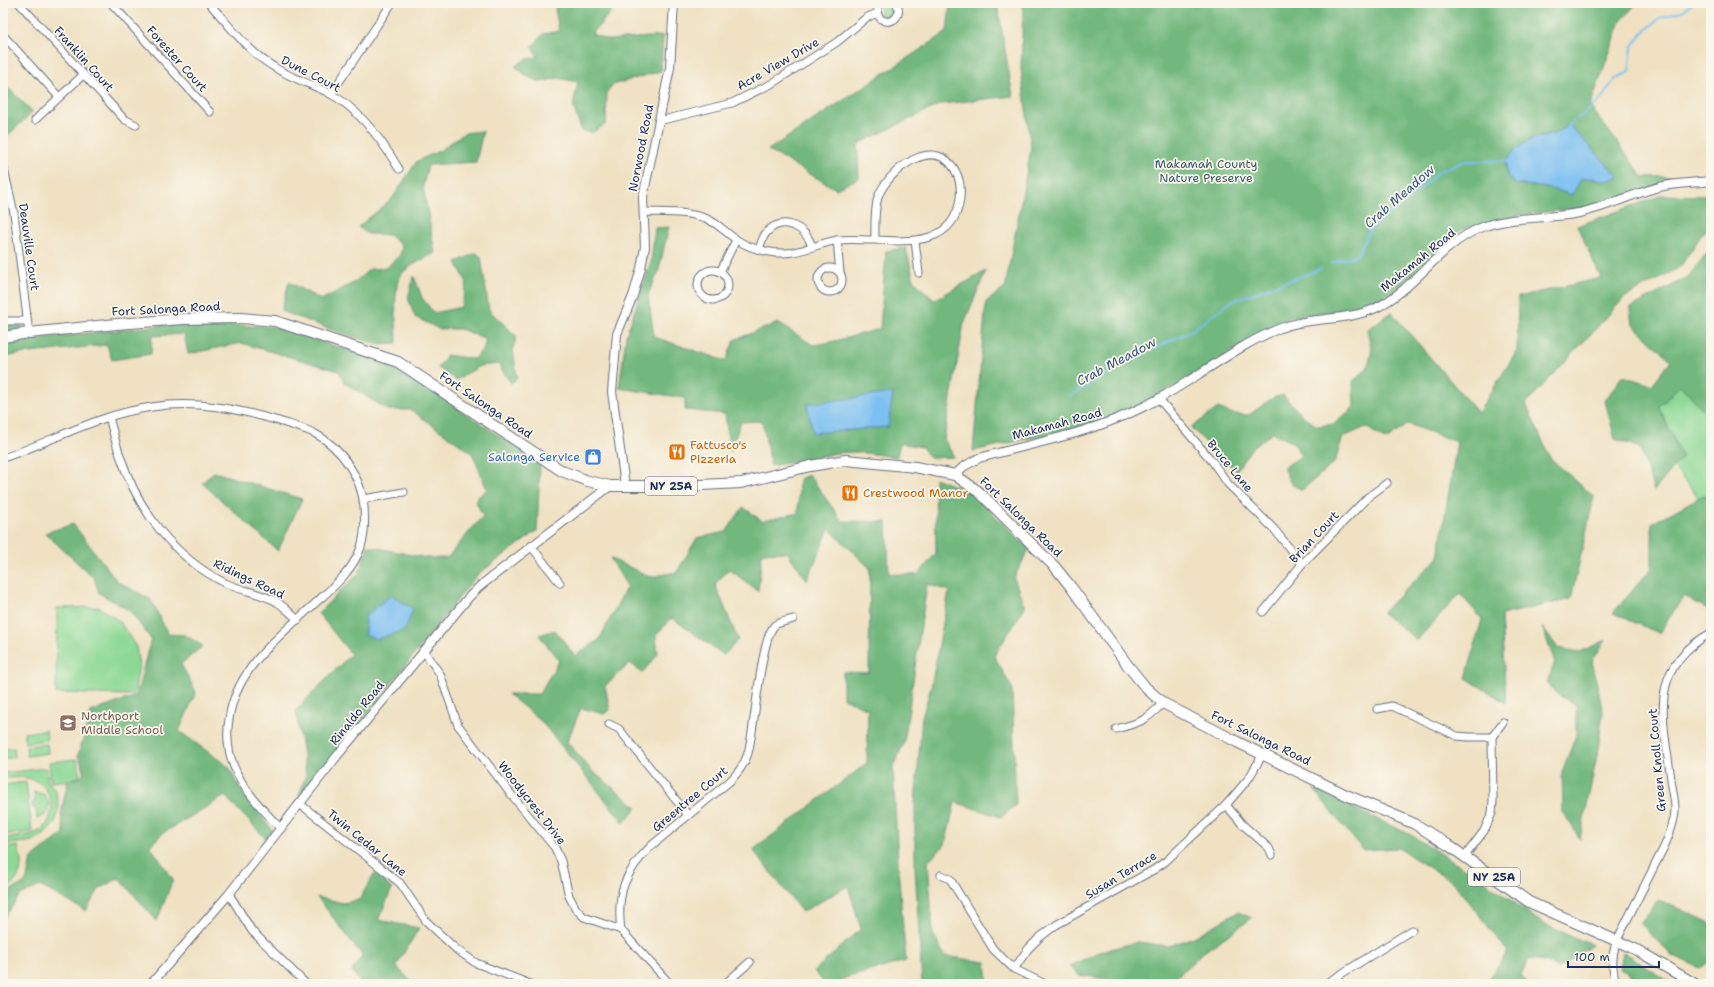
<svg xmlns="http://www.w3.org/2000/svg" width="1714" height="987" font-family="'Shantell Sans',sans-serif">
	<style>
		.green { fill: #8dd895; stroke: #54847a }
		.forest { fill: #72b87e; stroke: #46746e; fill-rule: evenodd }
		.water { fill: #7bbff1; stroke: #4b77a8 }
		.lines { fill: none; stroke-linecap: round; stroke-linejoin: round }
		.stream { stroke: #7bbff1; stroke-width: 2 }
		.minor-casing { stroke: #656d81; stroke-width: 9 }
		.tertiary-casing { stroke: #656d81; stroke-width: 10 }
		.primary-casing { stroke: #656d81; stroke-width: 12 }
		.minor { stroke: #fff; stroke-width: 7 }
		.tertiary { stroke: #fff; stroke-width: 8 }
		.primary { stroke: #fff; stroke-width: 10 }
		.labels { text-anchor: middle; stroke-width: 3.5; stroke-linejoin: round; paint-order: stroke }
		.shield { fill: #fbf7ec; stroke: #5e6b89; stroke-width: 1 }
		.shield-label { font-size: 11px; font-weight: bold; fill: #1b2f5e }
		.street-label { font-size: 12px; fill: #1b2f5e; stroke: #fbf7ec }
		.park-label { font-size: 12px; fill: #38596c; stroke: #fbf7ec }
		.food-label { font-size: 12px; fill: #c56008; stroke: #fbf7ec; text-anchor: start }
		.shop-label { font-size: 12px; fill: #366cbe; stroke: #fbf7ec; text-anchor: end }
		.education-label { font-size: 12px; fill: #785e54; stroke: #fbf7ec; text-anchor: start }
		.water-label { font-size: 13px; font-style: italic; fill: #385a8a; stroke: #fbf7ec }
	</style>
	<rect width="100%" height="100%" fill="#fbf7ec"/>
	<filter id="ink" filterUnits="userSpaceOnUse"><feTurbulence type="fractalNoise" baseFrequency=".025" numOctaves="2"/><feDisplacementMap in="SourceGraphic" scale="8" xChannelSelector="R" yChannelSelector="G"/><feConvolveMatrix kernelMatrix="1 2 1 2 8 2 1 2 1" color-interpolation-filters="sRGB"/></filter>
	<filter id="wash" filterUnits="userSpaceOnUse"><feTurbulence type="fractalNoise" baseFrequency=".012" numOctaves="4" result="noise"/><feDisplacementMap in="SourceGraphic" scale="16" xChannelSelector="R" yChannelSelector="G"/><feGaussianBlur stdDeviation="0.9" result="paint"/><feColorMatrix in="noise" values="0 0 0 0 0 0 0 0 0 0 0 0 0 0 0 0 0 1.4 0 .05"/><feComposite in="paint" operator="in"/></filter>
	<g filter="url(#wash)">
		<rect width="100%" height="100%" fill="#efe1c2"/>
		<g class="green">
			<path d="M 883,3 L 894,3 L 897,12 L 889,19 L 881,16 L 880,7 Z"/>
			<path d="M 1711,337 L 1711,514 L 1669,461 L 1650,407 Z"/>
			<path d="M 99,607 L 120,622 L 136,647 L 139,666 L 134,695 L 56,693 L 57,608 Z"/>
			<path d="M 46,730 L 47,740 L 25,743 L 24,733 Z"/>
			<path d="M 47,744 L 48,753 L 27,756 L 26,746 Z"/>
			<path d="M 14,748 L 15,757 L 3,759 L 3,749 Z"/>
			<path d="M 77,759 L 80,779 L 51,782 L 49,762 Z"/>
			<path d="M 47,768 L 48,781 L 56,792 L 59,806 L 55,823 L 45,834 L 33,841 L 3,845 L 3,838 C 15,837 29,837 39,831 C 60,818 53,785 31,779 C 22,776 12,778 3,779 L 3,773 Z"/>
			<path d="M 26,782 L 32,832 L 3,835 L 3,785 Z"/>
			<path d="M 34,791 L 45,795 L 49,804 L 47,814 L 37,819 L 36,808 L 33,808 L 32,803 L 35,802 Z"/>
			<path d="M 18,846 C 24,869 22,877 3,893 L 3,849 Z"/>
		</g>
		<g class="forest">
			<path d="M 565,3 L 628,3 L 614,8 L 592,34 L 608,40 L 663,36 L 661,71 L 612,85 L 607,93 L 606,124 L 591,133 L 582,131 L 573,106 L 578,82 L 558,78 L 540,82 L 528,77 L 515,66 L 526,59 L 538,57 L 532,47 L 543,34 L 559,31 L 555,8 Z"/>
			<path d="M 950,3 L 997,3 L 1013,96 L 941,104 L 858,144 L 859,178 L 836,189 L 768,150 L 947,32 Z"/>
			<path d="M 1023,3 L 1637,3 L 1621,21 L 1590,106 L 1643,177 L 1693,176 L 1582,208 L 1521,215 L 1461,230 L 1394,291 L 1354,309 L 1290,317 L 1173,387 L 1104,422 L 973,451 L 986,302 L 1005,288 L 1031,148 L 1021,69 ZM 1552,135 L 1606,181 L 1592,178 L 1581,179 L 1571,194 C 1553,189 1536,185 1517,185 L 1507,176 L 1506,162 L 1516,149 L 1532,139 Z"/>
			<path d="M 3,83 L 33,112 L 5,138 L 3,138 Z"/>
			<path d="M 483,131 L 476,162 L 428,165 L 423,186 L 435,253 C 427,257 405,268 401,275 C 392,288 397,327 397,343 L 376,344 L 327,328 L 281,311 L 289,282 L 321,300 L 355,282 L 370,269 L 386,268 L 400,255 L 402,246 L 389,235 L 368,234 L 358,227 L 392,199 L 417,161 L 441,150 L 464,133 Z"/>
			<path d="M 1662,195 L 1711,196 L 1711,221 L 1680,267 L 1624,298 L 1526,404 L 1550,458 L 1594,497 L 1571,599 L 1501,615 L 1506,703 L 1466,678 L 1482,619 L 1460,594 L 1417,640 L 1382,613 L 1438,558 L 1457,442 L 1408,424 L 1386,440 L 1366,427 L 1343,437 L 1335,462 L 1302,490 L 1291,484 L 1283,468 L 1301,456 L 1294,443 L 1273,433 L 1253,446 L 1236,471 L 1191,428 L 1218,408 L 1233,414 L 1249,415 L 1274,397 L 1283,395 L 1302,415 L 1317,426 L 1334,424 L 1354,407 L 1353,381 L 1367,369 L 1372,350 L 1367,330 L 1391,312 L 1478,413 L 1517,351 L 1518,297 L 1601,278 L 1577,226 Z"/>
			<path d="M 669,227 L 658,273 L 648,295 L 654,337 L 726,361 L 734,340 L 778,323 L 813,345 L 831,342 L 880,329 L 886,251 L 906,248 L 914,281 L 934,300 L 986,271 L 964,323 L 944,439 L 954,457 L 930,458 L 922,447 L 900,443 L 897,457 L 856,452 L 837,453 L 771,466 L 762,421 L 741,422 L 730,452 L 725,414 L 685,410 L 685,398 L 619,388 L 626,336 L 651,262 L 655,228 Z"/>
			<path d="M 1711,248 L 1711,418 L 1680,385 L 1659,407 L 1682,457 L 1654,491 L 1640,448 L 1615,439 L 1605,401 L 1622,376 L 1652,385 L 1671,360 L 1632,324 L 1630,308 L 1688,277 Z"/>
			<path d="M 477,253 L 481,257 L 489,310 L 517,337 L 513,348 L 517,378 L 511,383 L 498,364 L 480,366 L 456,380 L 438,368 L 447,355 L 474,359 L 484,348 L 486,339 L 461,329 L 439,329 L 415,317 L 408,298 L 414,276 L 422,298 L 434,313 L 461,307 L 467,283 L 456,262 Z"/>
			<path d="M 184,323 L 274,327 L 357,353 L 403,372 L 540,463 L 537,531 L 477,575 L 296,804 L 306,775 L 296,710 L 351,654 L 318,613 L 359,573 L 368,546 L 427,558 L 447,558 L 483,516 L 475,500 L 487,489 L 472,453 L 411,410 L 388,410 L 345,383 L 339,371 L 241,343 L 188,354 L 184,334 L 152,336 L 151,354 L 112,360 L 107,345 L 19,354 L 3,358 L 3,346 L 34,339 Z"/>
			<path d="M 3,325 L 22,326 L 22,329 L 3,332 Z"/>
			<path d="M 214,472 L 302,499 L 278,551 L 202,483 Z"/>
			<path d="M 809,475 L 842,521 L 887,522 L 889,574 L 918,575 L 936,553 L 935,478 L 972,493 L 1029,549 L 1014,578 L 1025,607 L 994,656 L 1012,688 L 1016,805 L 1001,817 L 955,802 L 945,845 L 928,861 L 933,934 L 945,956 L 986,962 L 988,982 L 981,984 L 922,984 L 915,868 L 915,803 L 922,717 L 931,687 L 949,591 L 927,584 L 904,743 L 893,767 L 899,881 L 906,961 L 845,978 L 838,984 L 825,984 L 814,971 L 861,929 L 848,886 L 802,912 L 753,850 L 867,763 L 868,709 L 843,698 L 843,672 L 869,673 L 870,568 L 829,529 L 807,580 L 787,552 L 762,553 L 758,591 L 729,569 L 715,584 L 738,640 L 724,655 L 672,618 L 656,635 L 658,654 L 642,673 L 630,663 L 605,686 L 610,710 L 604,714 L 581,708 L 567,742 L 592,771 L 637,807 L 624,823 L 541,721 L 508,694 L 539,694 L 559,661 L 539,635 L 555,630 L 575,656 L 599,640 L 627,586 L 610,558 L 650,577 L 677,572 L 697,538 L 726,532 L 743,507 L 762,521 L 798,513 L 799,479 Z"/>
			<path d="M 1704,495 L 1711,500 L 1711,611 L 1684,596 L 1659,633 L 1613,613 L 1652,568 L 1652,523 Z"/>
			<path d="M 73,524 L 117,581 L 151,600 L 168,634 L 185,635 L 203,646 L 181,664 L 196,692 L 179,731 L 229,767 L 240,789 L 274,832 L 268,841 L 225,796 L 163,833 L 150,846 L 173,879 L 157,921 L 119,878 L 99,889 L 86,911 L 40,886 L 20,895 L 3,920 L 3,898 L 11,890 L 26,882 L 31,859 L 64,833 L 61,814 L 68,780 L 82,776 L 84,770 L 78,755 L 91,712 L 136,696 L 151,639 L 130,611 L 99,593 L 94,578 L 45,533 Z"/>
			<path d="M 1542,627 L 1558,648 L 1580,652 L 1606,640 L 1592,661 L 1603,712 L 1597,756 L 1580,839 L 1563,812 L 1562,773 L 1576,735 L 1576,705 L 1557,694 L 1547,683 L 1555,662 Z"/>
			<path d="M 1313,789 L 1411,835 L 1486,882 L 1545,925 L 1592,945 L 1558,969 L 1545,961 L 1529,959 L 1521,976 L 1526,984 L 1481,984 L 1487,980 L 1508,952 L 1454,883 L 1398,848 L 1363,850 Z"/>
			<path d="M 375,873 L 392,889 L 378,920 L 419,928 L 396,966 L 414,984 L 361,984 L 352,971 L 362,955 L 317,897 L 343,903 L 359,900 Z"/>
			<path d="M 1659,900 L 1711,923 L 1711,959 L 1700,968 L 1670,954 L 1640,923 Z"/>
			<path d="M 1238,912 L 1252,918 L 1201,954 L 1169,984 L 1121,984 L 1122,981 L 1078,975 L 1069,966 L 1102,951 L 1138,942 L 1169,946 L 1194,937 Z"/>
			<path d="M 1623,952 L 1673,984 L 1649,984 L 1620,969 Z"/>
		</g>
		<g class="water">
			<path d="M 1569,125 L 1619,177 L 1606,181 L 1592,178 L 1581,179 L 1572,195 C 1553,189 1536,185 1517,185 L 1507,176 L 1506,162 L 1516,149 L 1532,139 L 1552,135 Z"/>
			<path d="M 893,393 L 888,427 L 813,433 L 807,404 Z"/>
			<path d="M 391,595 L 413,609 L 405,630 L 377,639 L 365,635 L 365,616 Z"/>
		</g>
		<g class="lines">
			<g class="stream">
				<path d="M 1577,119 L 1599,102 L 1615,79 L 1629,72 L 1632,47 L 1642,34 L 1660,18 L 1684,10 L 1693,3"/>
				<path d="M 1567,127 L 1573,122"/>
				<path d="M 1332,263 L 1357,255 L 1371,228 L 1411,198 L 1439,171 L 1465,161 L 1510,161"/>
				<path d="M 1069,396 L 1147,352 L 1191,331 L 1232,301 L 1321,269"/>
			</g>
		</g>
	</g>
	<g filter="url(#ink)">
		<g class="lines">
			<g class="minor-casing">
				<g id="minor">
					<path d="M 19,3 L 124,119 L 136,125"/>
					<path d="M 111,3 L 210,112"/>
					<path d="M 209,3 C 229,25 248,52 274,67 C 291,78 311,84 329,93 C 358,108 383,142 399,169"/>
					<path d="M 880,3 L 877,13 C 884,30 906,18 896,3"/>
					<path d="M 3,35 L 59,97"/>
					<path d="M 331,94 L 392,3"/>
					<path d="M 35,120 L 83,75"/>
					<path d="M 659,121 L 732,103 L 771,84 L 837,42 L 866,18 L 877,13"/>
					<path d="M 3,165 L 14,213 L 29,333"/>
					<path d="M 644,212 C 665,213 688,211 707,219 C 719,224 726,233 737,240 C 746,246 759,250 770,252 C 795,257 814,244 838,240 C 879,235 953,260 960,198 C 961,189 960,180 956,172 C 936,133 888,170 878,197 C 874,211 875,225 875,239"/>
					<path d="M 837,240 L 840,273"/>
					<path d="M 915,241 L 919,273"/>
					<path d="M 759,250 C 761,244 762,237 767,232 C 782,215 807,227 812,247"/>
					<circle cx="830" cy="280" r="12"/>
					<circle cx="713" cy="285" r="15"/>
					<path d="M 720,272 L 736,240"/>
					<path d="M 3,321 L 27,321"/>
					<path d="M 1159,399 L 1212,461 L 1228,484 L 1274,529 L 1302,564"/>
					<path d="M 109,417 C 113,431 116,445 121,458 C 139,512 174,557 225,583 C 242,591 261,593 277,602 C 285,607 291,614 298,620"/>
					<path d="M 3,458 C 53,441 99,414 152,407 C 196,400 238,409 279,421 C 291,425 303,428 314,433 C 341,447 362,478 364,507 C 365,520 365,535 361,547 C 354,568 337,584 321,598 C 286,631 240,663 230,713 C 219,765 248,794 281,829"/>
					<path d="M 364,499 L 404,492"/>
					<path d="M 531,546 L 560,583"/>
					<path d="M 1263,612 L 1302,564 L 1368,497 L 1387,483"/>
					<path d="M 423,650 L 440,674 L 458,725 L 510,793 L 555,848 L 561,861 L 569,896 L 576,909 L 584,917 L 621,930 L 670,984"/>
					<path d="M 1377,709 L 1392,706 L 1457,736 L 1469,737 L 1492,737"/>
					<path d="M 609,724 L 619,729 L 688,815"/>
					<path d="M 1116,729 C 1139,723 1146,721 1163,703"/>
					<path d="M 300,804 L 400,883 L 426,921 L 457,950 L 476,963 L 530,984"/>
					<path d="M 1226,805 L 1243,825 L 1269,848 L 1272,855"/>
					<path d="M 1465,856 L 1484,831 L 1492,813 L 1493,801 L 1492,737 L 1503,722"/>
					<path d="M 941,875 L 950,879 L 993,949 L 1014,969 L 1045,984"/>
					<path d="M 229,894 L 252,931 L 306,984"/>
					<path d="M 621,930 C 616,893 625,872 651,846 L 730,781 C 738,773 745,764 748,753 C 755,730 760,638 775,625 C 779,622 788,621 793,619"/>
					<path d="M 1014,969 L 1028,949 L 1039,938 L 1056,925 L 1155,869 L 1166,861 L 1226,805 L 1249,778 L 1263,754"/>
					<path d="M 725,984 L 750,962"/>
					<path d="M 1325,984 L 1412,930"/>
					<path d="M 1616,984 C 1612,967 1611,957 1617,940 L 1664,847 C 1669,836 1675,822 1675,809 C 1675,799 1672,789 1671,779 C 1663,718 1647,668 1711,633"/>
				</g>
			</g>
			<g class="tertiary-casing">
				<g id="tertiary">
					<path d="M 955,475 L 963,467 L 979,458 C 1034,443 1092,433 1143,407 C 1190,384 1230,349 1278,329 C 1309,316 1346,322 1376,308 C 1416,288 1439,245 1480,228 C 1507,216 1550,219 1579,213 C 1607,207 1632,194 1659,187 C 1677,183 1694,183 1711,181"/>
					<path d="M 625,485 L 612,392 L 617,334 L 633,296 L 641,268 L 645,247 L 643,197 L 670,68 L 674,3"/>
					<path d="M 151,984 L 229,894 L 337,756 L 469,597 L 480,586 L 610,486"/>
				</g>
			</g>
			<g class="primary-casing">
				<path id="primary" d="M 3,337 L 29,333 L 117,324 L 183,319 L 241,318 L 275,321 L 398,362 L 562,471 L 588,481 L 610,486 L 681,486 L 741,483 L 810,466 L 846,460 L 915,467 L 955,475 L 979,492 L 1055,567 L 1071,587 L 1129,667 L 1146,688 L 1163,703 L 1237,742 L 1344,794 L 1415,824 L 1448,845 L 1529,902 L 1635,949 L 1695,984"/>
			</g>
			<use href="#minor" class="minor"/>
			<use href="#tertiary" class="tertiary"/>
			<use href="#primary" class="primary"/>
		</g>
	</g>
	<defs>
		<g id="restaurant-square" transform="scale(0.9)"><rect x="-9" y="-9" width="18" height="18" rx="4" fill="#e8710a" stroke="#fbf7ec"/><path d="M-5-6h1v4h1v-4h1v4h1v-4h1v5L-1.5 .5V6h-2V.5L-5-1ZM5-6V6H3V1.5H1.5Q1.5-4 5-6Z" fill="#fff"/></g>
		<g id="shop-square" transform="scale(0.9)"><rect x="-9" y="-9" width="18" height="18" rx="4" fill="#3f7fe0" stroke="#fbf7ec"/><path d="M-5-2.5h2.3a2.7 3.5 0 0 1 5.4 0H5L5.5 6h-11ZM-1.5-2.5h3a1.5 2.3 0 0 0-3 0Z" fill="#fff"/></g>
		<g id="school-square" transform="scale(0.9)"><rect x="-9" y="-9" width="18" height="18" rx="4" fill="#8d6e63" stroke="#fbf7ec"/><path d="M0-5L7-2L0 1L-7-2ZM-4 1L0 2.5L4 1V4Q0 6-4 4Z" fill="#fff"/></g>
	</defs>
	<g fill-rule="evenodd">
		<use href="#restaurant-square" x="677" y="452"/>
		<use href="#shop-square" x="593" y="457"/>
		<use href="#restaurant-square" x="850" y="493"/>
		<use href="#school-square" x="68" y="723"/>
	</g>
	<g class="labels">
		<g class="shield">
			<rect x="645" y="477" width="52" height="18" rx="3"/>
			<rect x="1468" y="868" width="52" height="18" rx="3"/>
		</g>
		<g class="shield-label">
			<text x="671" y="490">NY 25A</text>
			<text x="1494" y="881">NY 25A</text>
		</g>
		<g class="street-label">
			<text transform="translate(84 59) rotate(48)" y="4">Franklin Court</text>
			<text transform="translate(177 59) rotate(48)" y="4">Forester Court</text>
			<text transform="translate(778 64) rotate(-30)" y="4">Acre View Drive</text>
			<text transform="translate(311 74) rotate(27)" y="4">Dune Court</text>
			<text transform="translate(641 148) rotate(-79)" y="4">Norwood Road</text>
			<text transform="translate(29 247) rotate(82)" y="4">Deauville Court</text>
			<text transform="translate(1418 260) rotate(-39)" y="4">Makamah Road</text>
			<text transform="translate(166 309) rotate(-3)" y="4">Fort Salonga Road</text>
			<text transform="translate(486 405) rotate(34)" y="4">Fort Salonga Road</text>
			<text transform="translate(1057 424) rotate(-15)" y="4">Makamah Road</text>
			<text transform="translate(1230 466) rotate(50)" y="4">Bruce Lane</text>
			<text transform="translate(1021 517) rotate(44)" y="4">Fort Salonga Road</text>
			<text transform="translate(1314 537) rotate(-47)" y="4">Brian Court</text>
			<text transform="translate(249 579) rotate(25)" y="4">Ridings Road</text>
			<text transform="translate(357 713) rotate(-51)" y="4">Rinaldo Road</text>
			<text transform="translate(1261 738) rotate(26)" y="4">Fort Salonga Road</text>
			<text transform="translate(1657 760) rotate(-95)" y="4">Green Knoll Court</text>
			<text transform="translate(690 799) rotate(-40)" y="4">Greentree Court</text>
			<text transform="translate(532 803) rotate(52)" y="4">Woodycrest Drive</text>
			<text transform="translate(367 843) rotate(39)" y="4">Twin Cedar Lane</text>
			<text transform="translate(1121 875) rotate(-31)" y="4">Susan Terrace</text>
		</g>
		<g class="park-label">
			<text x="1206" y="168">Makamah County<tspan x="1206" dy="14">Nature Preserve</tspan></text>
		</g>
		<g class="food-label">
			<text x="690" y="449">Fattusco's<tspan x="690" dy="14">Pizzeria</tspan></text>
			<text x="863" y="497">Crestwood Manor</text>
		</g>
		<g class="shop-label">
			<text x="580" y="461">Salonga Service</text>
		</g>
		<g class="education-label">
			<text x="81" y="720">Northport<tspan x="81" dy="14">Middle School</tspan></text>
		</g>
		<g class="water-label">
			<text transform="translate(1399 196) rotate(-41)" y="5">Crab Meadow</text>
			<text transform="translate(1116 361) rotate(-28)" y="5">Crab Meadow</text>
		</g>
	</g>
	<rect width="1714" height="987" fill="none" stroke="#fbf7ec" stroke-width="16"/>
	<path d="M1568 961v6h91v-6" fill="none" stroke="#1b2f5e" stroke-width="2"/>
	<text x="1574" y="961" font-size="12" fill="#1b2f5e" stroke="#fbf7ec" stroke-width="3" paint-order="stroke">100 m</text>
</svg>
